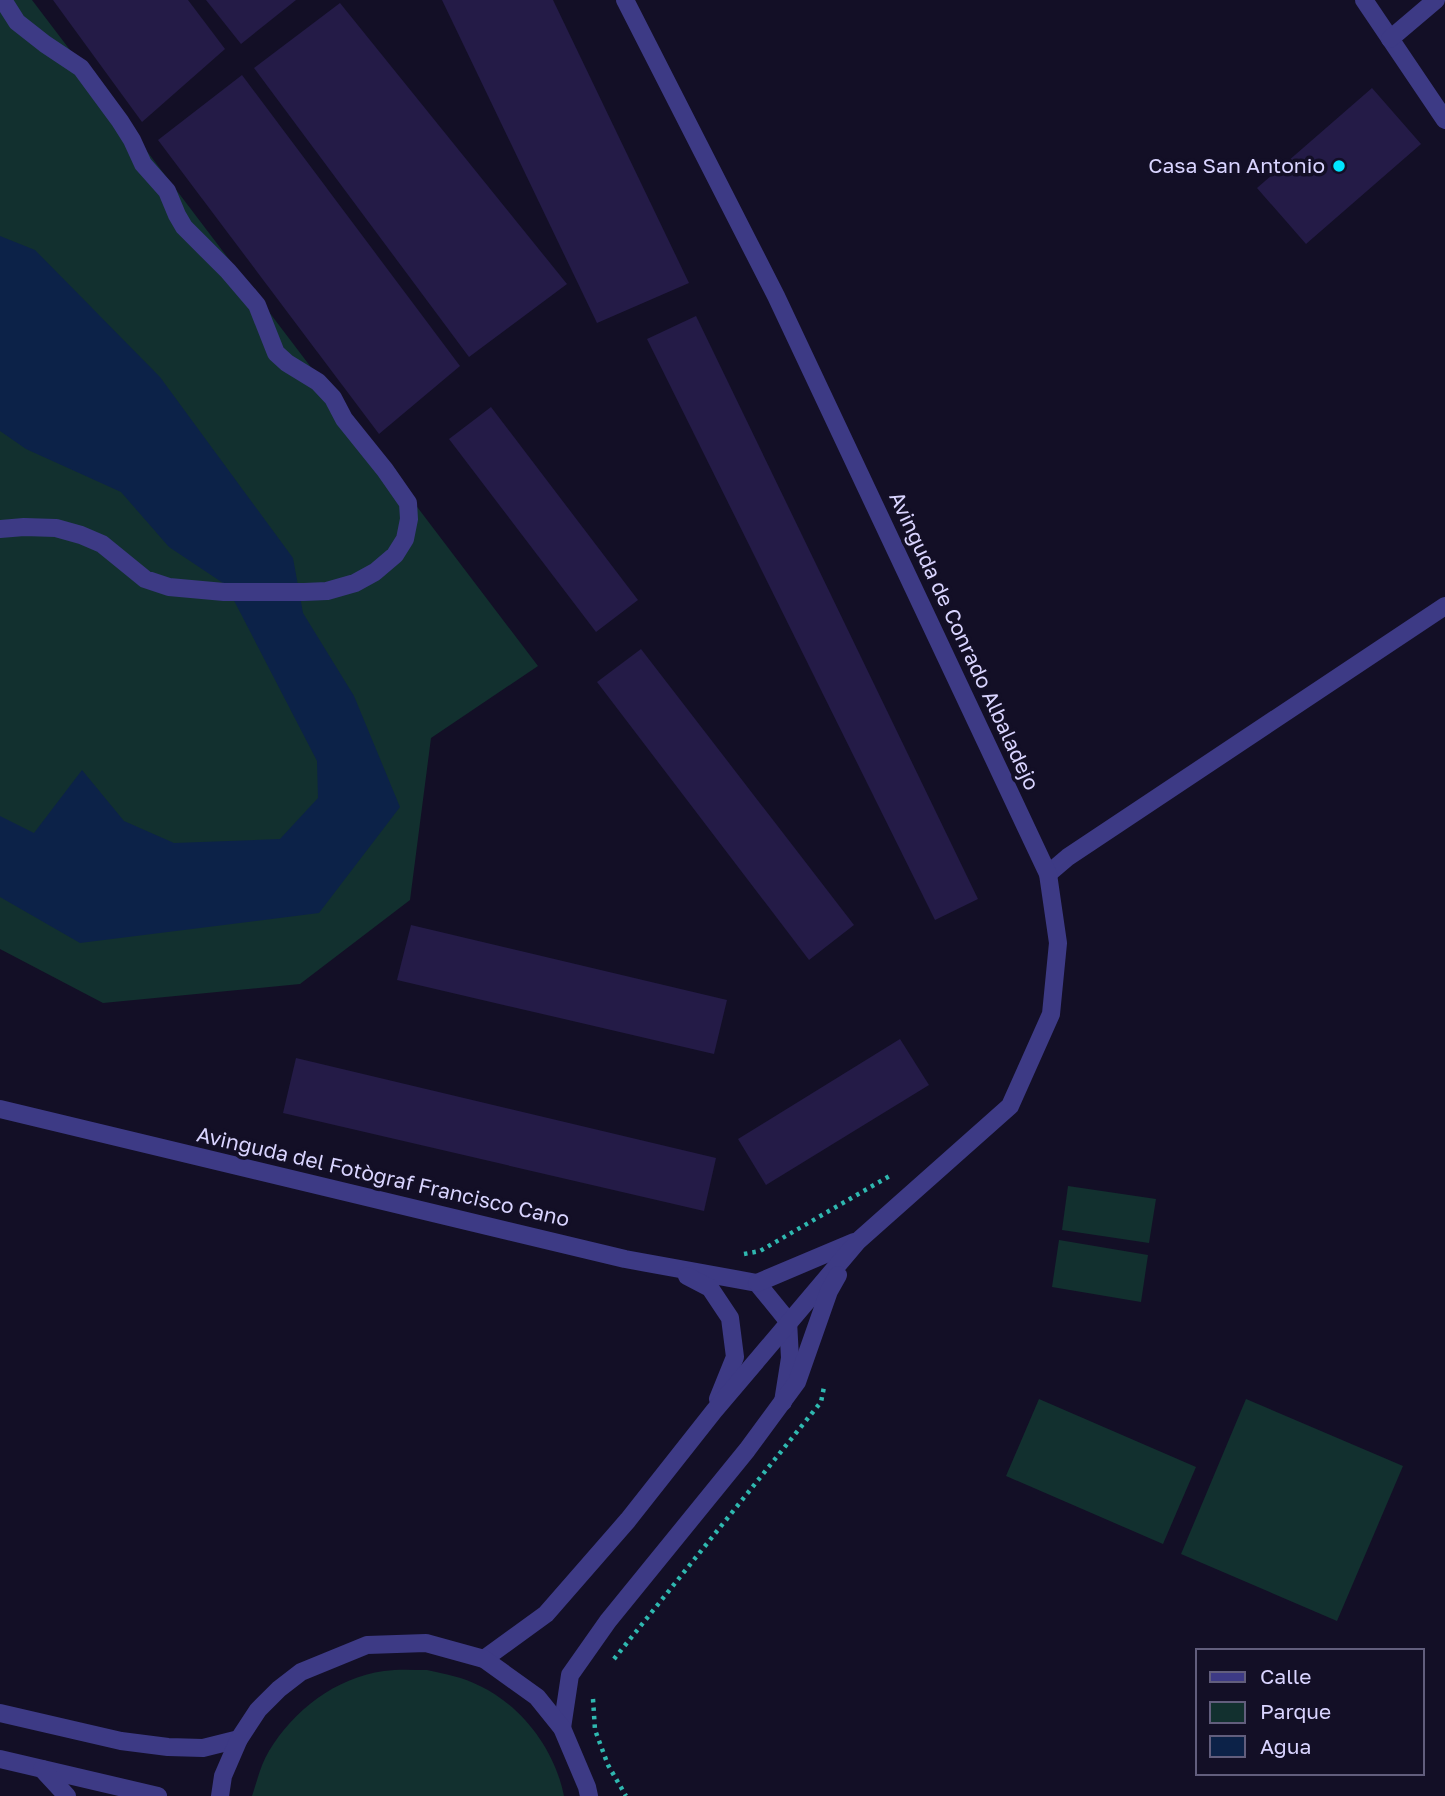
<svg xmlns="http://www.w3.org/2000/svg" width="1445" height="1796" font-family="'Golos Text',sans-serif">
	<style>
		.green { fill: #12302f }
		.water { fill: #0c2248 }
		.building { fill: #241b47 }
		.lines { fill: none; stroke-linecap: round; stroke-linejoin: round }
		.path { stroke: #2fb8b0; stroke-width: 4.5; stroke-dasharray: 3.5 5; stroke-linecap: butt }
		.service { stroke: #3d3a85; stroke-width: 18 }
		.minor { stroke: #3d3a85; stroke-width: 18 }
		.tertiary { stroke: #3d3a85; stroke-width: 18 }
		.poi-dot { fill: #00e5ff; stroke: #130f26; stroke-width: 2.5 }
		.labels { text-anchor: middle; stroke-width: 7; stroke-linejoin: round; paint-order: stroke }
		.poi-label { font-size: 21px; fill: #d9d4ff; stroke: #130f26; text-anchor: end }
		.street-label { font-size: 21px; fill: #d9d4ff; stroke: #130f26 }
	</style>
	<rect width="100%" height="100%" fill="#130f26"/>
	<g class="green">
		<path d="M 0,0 L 32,0 L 538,666 L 431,738 L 410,900 L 300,984 L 103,1003 L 0,949 Z"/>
		<path d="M 1068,1186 L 1156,1199 L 1149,1243 L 1062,1230 Z"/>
		<path d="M 1059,1240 L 1148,1255 L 1141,1302 L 1052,1287 Z"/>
		<path d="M 1039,1399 L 1196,1467 L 1163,1544 L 1006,1476 Z"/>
		<path d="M 1246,1399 L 1403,1466 L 1337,1621 L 1181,1554 Z"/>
		<path d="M 427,1670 C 445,1674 463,1677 480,1686 C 522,1706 555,1750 564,1796 L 252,1796 C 257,1781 261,1764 269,1751 C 294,1710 335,1678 384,1671 C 398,1669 413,1670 427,1670 Z"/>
	</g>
	<path class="water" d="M 0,236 L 35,250 L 160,377 L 293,558 L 303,613 L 354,696 L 400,807 L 319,913 L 80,943 L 0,897 L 0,816 L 34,833 L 82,770 L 124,821 L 174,843 L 280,839 L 318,798 L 317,761 L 226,585 L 169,547 L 121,492 L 26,449 L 0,431 Z"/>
	<g class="building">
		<path d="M 53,0 L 188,0 L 225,49 L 142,122 Z"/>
		<path d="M 206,0 L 296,0 L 241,44 Z"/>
		<path d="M 442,0 L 553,0 L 689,283 L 597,323 Z"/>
		<path d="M 340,3 L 567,284 L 469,357 L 254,68 Z"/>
		<path d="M 242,75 L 460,366 L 379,434 L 158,140 Z"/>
		<path d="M 1372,88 L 1421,144 L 1306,244 L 1257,188 Z"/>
		<path d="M 696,316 L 978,899 L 935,920 L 647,339 Z"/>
		<path d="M 491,407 L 638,600 L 596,632 L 449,439 Z"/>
		<path d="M 641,649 L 854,925 L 809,960 L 597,682 Z"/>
		<path d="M 411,925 L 727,1000 L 714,1054 L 397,980 Z"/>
		<path d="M 900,1039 L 929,1085 L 766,1185 L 738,1139 Z"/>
		<path d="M 296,1058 L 716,1158 L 704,1211 L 283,1113 Z"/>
	</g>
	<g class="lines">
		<g class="path">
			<path d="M 744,1254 L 760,1251 L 893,1174"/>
			<path d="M 614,1659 L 821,1402 L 824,1387"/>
			<path d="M 593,1699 L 595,1730 L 608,1765 L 626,1796"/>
		</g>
		<path class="service" d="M 0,529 L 24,527 L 56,528 L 81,535 L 102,544 L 145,579 L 169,587 L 224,592 L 304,592 L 327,591 L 355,583 L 375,572 L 395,555 L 405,539 L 409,519 L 408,503 L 385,470 L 344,419 L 333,398 L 318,382 L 287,363 L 276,353 L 257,305 L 228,271 L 184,227 L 177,215 L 167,191 L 143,164 L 132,140 L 120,121 L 81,68 L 45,44 L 17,22 L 3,0"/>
		<g class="minor">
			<path d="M 1364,0 L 1445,120"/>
			<path d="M 1390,39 L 1436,0"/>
			<path d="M 1048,874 L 1068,857 L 1445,606"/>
			<path d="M 0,1109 L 625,1259 L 757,1283 L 788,1321 L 790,1358 L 783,1402"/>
			<path d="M 687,1276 L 710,1288 L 730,1318 L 735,1357 L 718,1399"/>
			<path d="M 757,1283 L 854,1242"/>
			<path d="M 484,1659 L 546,1614 L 628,1520 L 714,1411 L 858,1241 L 1010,1106 L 1051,1014 L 1058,943 L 1048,874 L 776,296 L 625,0"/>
			<path d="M 562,1728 L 570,1675 L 608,1621 L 747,1450 L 797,1382 L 829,1291 L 838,1275"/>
		</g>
		<g class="tertiary">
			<path d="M 0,1713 L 121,1741 L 168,1747 L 203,1748 L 239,1739"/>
			<path d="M 0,1759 L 158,1796"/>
			<path d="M 42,1769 L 67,1796"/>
			<path d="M 220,1796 L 223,1776 L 239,1739 L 258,1710 L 279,1689 L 301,1672 L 367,1645 L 426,1643 L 484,1659 L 537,1697 L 562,1728 L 587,1787 L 589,1796"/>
		</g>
	</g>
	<circle class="poi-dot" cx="1339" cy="166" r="7"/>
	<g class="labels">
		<g class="poi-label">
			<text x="1325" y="173">Casa San Antonio</text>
		</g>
		<g class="street-label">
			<text transform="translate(964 641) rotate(65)" y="7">Avinguda de Conrado Albaladejo</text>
			<text transform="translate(383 1177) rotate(13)" y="7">Avinguda del Fotògraf Francisco Cano</text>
		</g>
	</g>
	<rect x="1196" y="1649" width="228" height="126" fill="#130f26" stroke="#625e7d" stroke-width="2"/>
	<rect x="1210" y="1672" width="35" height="10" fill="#3d3a85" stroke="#625e7d" stroke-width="2"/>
	<text x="1260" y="1684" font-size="21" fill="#d9d4ff">Calle</text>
	<rect x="1210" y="1702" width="35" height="21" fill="#12302f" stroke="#625e7d" stroke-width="2"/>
	<text x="1260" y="1719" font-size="21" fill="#d9d4ff">Parque</text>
	<rect x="1210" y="1736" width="35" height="21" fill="#0c2248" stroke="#625e7d" stroke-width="2"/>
	<text x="1260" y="1754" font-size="21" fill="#d9d4ff">Agua</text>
</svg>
